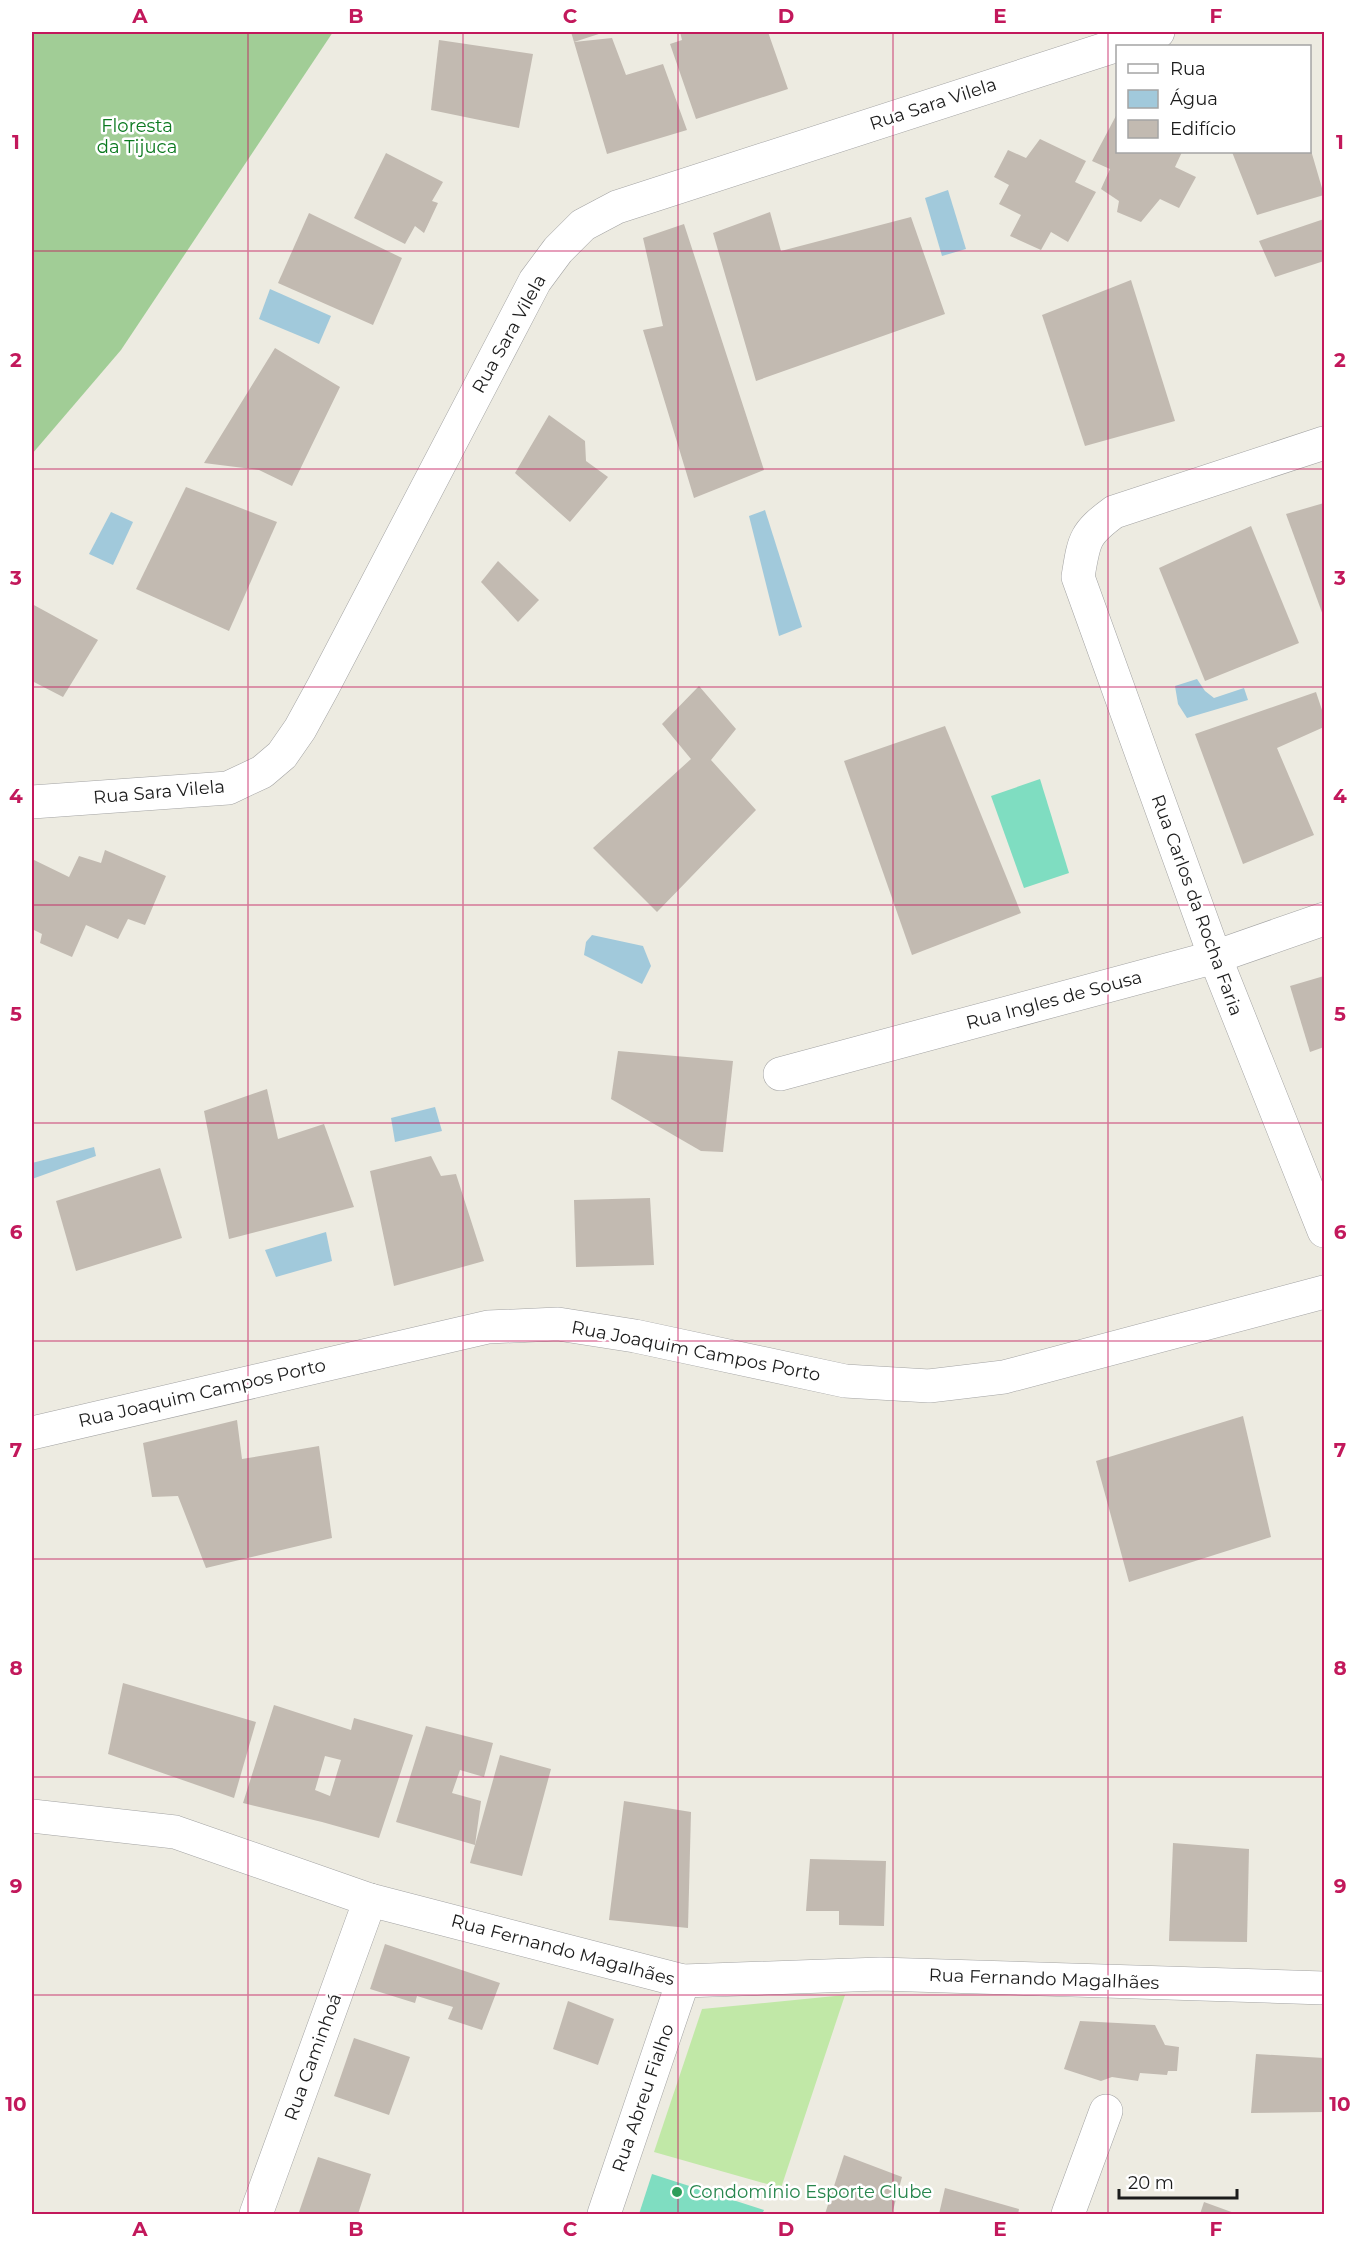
<svg xmlns="http://www.w3.org/2000/svg" width="1356" height="2246" font-family="Montserrat,sans-serif">
	<style>
		.grass { fill: #c1e8a7 }
		.forest { fill: #a1cd96 }
		.pitch { fill: #7fddc1 }
		.water { fill: #a1c9db }
		.building { fill: #c2bab1; fill-rule: evenodd }
		.lines { fill: none; stroke-linecap: round; stroke-linejoin: round }
		.street-casing { stroke: #a3a3a3; stroke-width: 34 }
		.street { stroke: #fff; stroke-width: 33 }
		.grid { fill: none; stroke: #c2185b; stroke-width: 1.5; stroke-opacity: 0.55 }
		.leisure-dot { fill: #2e9e5b; stroke: #fff; stroke-width: 2 }
		.labels { text-anchor: middle; stroke-width: 5; stroke-linejoin: round; paint-order: stroke }
		.street-label { font-size: 18px; fill: #1c1c1c; stroke: #fff }
		.park-label { font-size: 18px; fill: #0b791f; stroke: #fff }
		.leisure-label { font-size: 18px; fill: #27864d; stroke: #fff; text-anchor: start }
		.neatline { fill: none; stroke: #c2185b; stroke-width: 2 }
		.grid-label { font-size: 20px; text-anchor: middle; font-weight: bold; fill: #c2185b }
	</style>
	<rect width="100%" height="100%" fill="#edebe1"/>
	<path class="grass" d="M 845,1995 L 781,2188 L 654,2152 L 702,2009 Z"/>
	<path class="forest" d="M 32,32 L 333,32 L 121,350 L 32,454 Z"/>
	<g class="pitch">
		<path d="M 1040,779 L 1069,873 L 1024,888 L 991,796 Z"/>
		<path d="M 652,2174 L 764,2210 L 762,2214 L 639,2214 Z"/>
	</g>
	<g class="water">
		<path d="M 948,190 L 966,249 L 942,256 L 925,198 Z"/>
		<path d="M 270,289 L 331,316 L 319,344 L 259,319 Z"/>
		<path d="M 765,510 L 802,627 L 779,636 L 749,516 Z"/>
		<path d="M 111,512 L 133,522 L 113,565 L 89,554 Z"/>
		<path d="M 1197,679 L 1205,691 L 1214,698 L 1244,688 L 1248,700 L 1187,718 L 1178,704 L 1175,686 Z"/>
		<path d="M 592,935 L 643,946 L 651,966 L 642,984 L 584,955 L 586,942 Z"/>
		<path d="M 435,1107 L 442,1131 L 395,1142 L 391,1118 Z"/>
		<path d="M 94,1147 L 96,1156 L 32,1179 L 32,1163 Z"/>
		<path d="M 326,1232 L 332,1261 L 276,1277 L 265,1250 Z"/>
	</g>
	<g class="building">
		<path d="M 571,32 L 605,32 L 574,42 Z"/>
		<path d="M 680,32 L 768,32 L 788,89 L 696,119 L 670,44 L 682,40 Z"/>
		<path d="M 612,38 L 626,75 L 663,64 L 687,130 L 607,154 L 574,42 Z"/>
		<path d="M 439,40 L 533,54 L 519,128 L 431,110 Z"/>
		<path d="M 1118,112 L 1118,152 L 1182,152 L 1175,167 L 1196,177 L 1179,208 L 1160,199 L 1141,222 L 1117,212 L 1119,201 L 1101,189 L 1110,169 L 1092,161 Z"/>
		<path d="M 1040,139 L 1086,161 L 1075,182 L 1096,192 L 1068,242 L 1051,232 L 1041,250 L 1010,236 L 1021,215 L 999,204 L 1009,185 L 994,177 L 1008,150 L 1026,158 Z"/>
		<path d="M 1310,147 L 1324,195 L 1257,215 L 1232,152 L 1310,152 Z"/>
		<path d="M 386,153 L 443,182 L 432,201 L 438,203 L 424,233 L 415,226 L 405,244 L 354,218 Z"/>
		<path d="M 770,212 L 781,251 L 911,217 L 945,314 L 756,381 L 713,233 Z"/>
		<path d="M 309,213 L 402,258 L 373,325 L 278,283 Z"/>
		<path d="M 1324,219 L 1324,261 L 1275,277 L 1259,241 Z"/>
		<path d="M 684,224 L 764,470 L 694,498 L 643,330 L 663,326 L 643,238 Z"/>
		<path d="M 1131,280 L 1175,421 L 1085,446 L 1042,315 Z"/>
		<path d="M 275,348 L 340,387 L 292,486 L 259,470 L 204,463 Z"/>
		<path d="M 549,415 L 585,441 L 586,461 L 608,477 L 570,522 L 515,473 Z"/>
		<path d="M 186,487 L 277,522 L 229,631 L 136,589 Z"/>
		<path d="M 1324,503 L 1324,618 L 1286,514 Z"/>
		<path d="M 1251,526 L 1299,643 L 1205,681 L 1159,568 Z"/>
		<path d="M 498,561 L 539,600 L 518,622 L 481,582 Z"/>
		<path d="M 32,604 L 98,640 L 63,697 L 32,681 Z"/>
		<path d="M 699,686 L 736,729 L 711,760 L 756,810 L 657,912 L 593,848 L 691,759 L 662,724 Z"/>
		<path d="M 1316,692 L 1324,716 L 1324,727 L 1277,748 L 1314,835 L 1243,864 L 1195,734 Z"/>
		<path d="M 945,726 L 1021,913 L 912,955 L 844,761 Z"/>
		<path d="M 105,850 L 166,876 L 145,925 L 128,919 L 118,939 L 86,925 L 72,957 L 40,943 L 42,934 L 32,929 L 32,859 L 69,877 L 79,856 L 101,863 Z"/>
		<path d="M 1324,976 L 1324,1047 L 1310,1052 L 1290,986 Z"/>
		<path d="M 618,1051 L 733,1061 L 723,1152 L 701,1151 L 611,1099 Z"/>
		<path d="M 267,1089 L 278,1139 L 324,1124 L 354,1207 L 229,1239 L 204,1111 Z"/>
		<path d="M 431,1156 L 441,1176 L 456,1174 L 484,1261 L 394,1286 L 370,1171 Z"/>
		<path d="M 160,1168 L 182,1238 L 76,1271 L 56,1201 Z"/>
		<path d="M 650,1198 L 654,1265 L 576,1267 L 574,1200 Z"/>
		<path d="M 1243,1416 L 1271,1537 L 1129,1582 L 1096,1461 Z"/>
		<path d="M 237,1420 L 242,1459 L 319,1446 L 332,1538 L 206,1568 L 178,1496 L 152,1497 L 143,1443 Z"/>
		<path d="M 123,1683 L 256,1722 L 234,1798 L 108,1754 Z"/>
		<path d="M 274,1705 L 351,1730 L 354,1718 L 413,1735 L 379,1838 L 322,1822 L 243,1803 ZM 325,1756 L 341,1760 L 330,1796 L 315,1790 Z"/>
		<path d="M 426,1726 L 493,1743 L 484,1777 L 460,1770 L 452,1793 L 481,1801 L 475,1845 L 396,1822 Z"/>
		<path d="M 500,1755 L 551,1769 L 522,1876 L 470,1863 Z"/>
		<path d="M 624,1801 L 691,1812 L 688,1928 L 609,1920 Z"/>
		<path d="M 1173,1843 L 1249,1849 L 1247,1942 L 1169,1941 Z"/>
		<path d="M 810,1859 L 886,1861 L 884,1926 L 839,1925 L 839,1911 L 806,1911 Z"/>
		<path d="M 385,1944 L 500,1983 L 482,2030 L 448,2019 L 453,2007 L 417,1996 L 415,2003 L 370,1989 Z"/>
		<path d="M 568,2001 L 614,2019 L 598,2065 L 553,2049 Z"/>
		<path d="M 1080,2021 L 1155,2025 L 1165,2045 L 1179,2047 L 1177,2071 L 1168,2071 L 1167,2075 L 1140,2073 L 1138,2081 L 1112,2077 L 1101,2081 L 1064,2069 Z"/>
		<path d="M 354,2038 L 410,2057 L 389,2115 L 334,2096 Z"/>
		<path d="M 1256,2054 L 1324,2058 L 1324,2112 L 1251,2113 Z"/>
		<path d="M 844,2155 L 902,2177 L 892,2214 L 825,2214 Z"/>
		<path d="M 318,2157 L 371,2174 L 358,2214 L 307,2214 L 299,2212 Z"/>
		<path d="M 945,2188 L 1019,2209 L 1018,2214 L 939,2214 Z"/>
		<path d="M 1204,2202 L 1237,2214 L 1200,2214 Z"/>
	</g>
	<g class="lines">
		<g class="street-casing">
			<g id="street">
				<path d="M 1324,443 L 1114,512 C 1084,534 1084,540 1078,577 L 1215,957 L 1324,1231"/>
				<path d="M 32,802 L 228,788 L 262,772 L 282,755 L 300,729 L 323,687 L 535,281 L 558,250 L 583,225 L 617,207 L 1158,32"/>
				<path d="M 780,1074 L 1215,957 L 1324,919"/>
				<path d="M 32,1433 L 488,1327 L 558,1324 L 635,1336 L 845,1381 L 929,1386 L 1004,1377 L 1324,1292"/>
				<path d="M 32,1816 L 175,1832 L 370,1900 L 683,1981 L 880,1974 L 1324,1988"/>
				<path d="M 256,2214 L 370,1900"/>
				<path d="M 604,2214 L 683,1981"/>
				<path d="M 1068,2214 L 1106,2111"/>
			</g>
		</g>
		<use href="#street" class="street"/>
	</g>
	<path class="grid" d="M 248,32 L 248,2214M 463,32 L 463,2214M 678,32 L 678,2214M 893,32 L 893,2214M 1108,32 L 1108,2214M 32,251 L 1324,251M 32,469 L 1324,469M 32,687 L 1324,687M 32,905 L 1324,905M 32,1123 L 1324,1123M 32,1341 L 1324,1341M 32,1559 L 1324,1559M 32,1777 L 1324,1777M 32,1995 L 1324,1995"/>
	<circle class="leisure-dot" cx="677" cy="2192" r="6"/>
	<g class="labels">
		<g class="street-label">
			<text transform="translate(933 104) rotate(-18)" y="6">Rua Sara Vilela</text>
			<text transform="translate(509 334) rotate(-61)" y="6">Rua Sara Vilela</text>
			<text transform="translate(159 792) rotate(-5)" y="6">Rua Sara Vilela</text>
			<text transform="translate(1197 905) rotate(70)" y="6">Rua Carlos da Rocha Faria</text>
			<text transform="translate(1054 1000) rotate(-15)" y="6">Rua Ingles de Sousa</text>
			<text transform="translate(696 1351) rotate(11)" y="6">Rua Joaquim Campos Porto</text>
			<text transform="translate(202 1393) rotate(-13)" y="6">Rua Joaquim Campos Porto</text>
			<text transform="translate(563 1950) rotate(15)" y="6">Rua Fernando Magalhães</text>
			<text transform="translate(1044 1979) rotate(2)" y="6">Rua Fernando Magalhães</text>
			<text transform="translate(313 2057) rotate(-70)" y="6">Rua Caminhoá</text>
			<text transform="translate(643 2098) rotate(-71)" y="6">Rua Abreu Fialho</text>
		</g>
		<g class="park-label">
			<text x="137" y="132">Floresta<tspan x="137" dy="21">da Tijuca</tspan></text>
		</g>
		<g class="leisure-label">
			<text x="689" y="2198">Condomínio Esporte Clube</text>
		</g>
	</g>
	<rect width="1356" height="2246" fill="none" stroke="#ffffff" stroke-width="66"/>
	<rect x="1116" y="45" width="195" height="108" fill="#ffffff" stroke="#a4a4a4" stroke-width="1.5"/>
	<rect x="1128" y="64" width="30" height="9" fill="#ffffff" stroke="#a4a4a4" stroke-width="1.5"/>
	<text x="1170" y="75" font-size="18" fill="#1c1c1c">Rua</text>
	<rect x="1128" y="90" width="30" height="18" fill="#a1c9db" stroke="#a4a4a4" stroke-width="1.5"/>
	<text x="1170" y="105" font-size="18" fill="#1c1c1c">Água</text>
	<rect x="1128" y="120" width="30" height="18" fill="#c2bab1" stroke="#a4a4a4" stroke-width="1.5"/>
	<text x="1170" y="135" font-size="18" fill="#1c1c1c">Edifício</text>
	<path d="M1119 2189v9h118v-9" fill="none" stroke="#1c1c1c" stroke-width="3"/>
	<text x="1128" y="2189" font-size="18" fill="#1c1c1c" stroke="#ffffff" stroke-width="4.5" paint-order="stroke">20 m</text>
	<rect x="33" y="33" width="1290" height="2180" class="neatline"/>
	<g class="grid-label">
		<text x="140" y="23">A</text>
		<text x="356" y="23">B</text>
		<text x="570" y="23">C</text>
		<text x="786" y="23">D</text>
		<text x="1000" y="23">E</text>
		<text x="1216" y="23">F</text>
		<text x="16" y="149">1</text>
		<text x="1340" y="149">1</text>
		<text x="16" y="367">2</text>
		<text x="1340" y="367">2</text>
		<text x="16" y="585">3</text>
		<text x="1340" y="585">3</text>
		<text x="16" y="803">4</text>
		<text x="1340" y="803">4</text>
		<text x="16" y="1021">5</text>
		<text x="1340" y="1021">5</text>
		<text x="16" y="1239">6</text>
		<text x="1340" y="1239">6</text>
		<text x="16" y="1457">7</text>
		<text x="1340" y="1457">7</text>
		<text x="16" y="1675">8</text>
		<text x="1340" y="1675">8</text>
		<text x="16" y="1893">9</text>
		<text x="1340" y="1893">9</text>
		<text x="16" y="2111">10</text>
		<text x="1340" y="2111">10</text>
		<text x="140" y="2236">A</text>
		<text x="356" y="2236">B</text>
		<text x="570" y="2236">C</text>
		<text x="786" y="2236">D</text>
		<text x="1000" y="2236">E</text>
		<text x="1216" y="2236">F</text>
	</g>
</svg>
